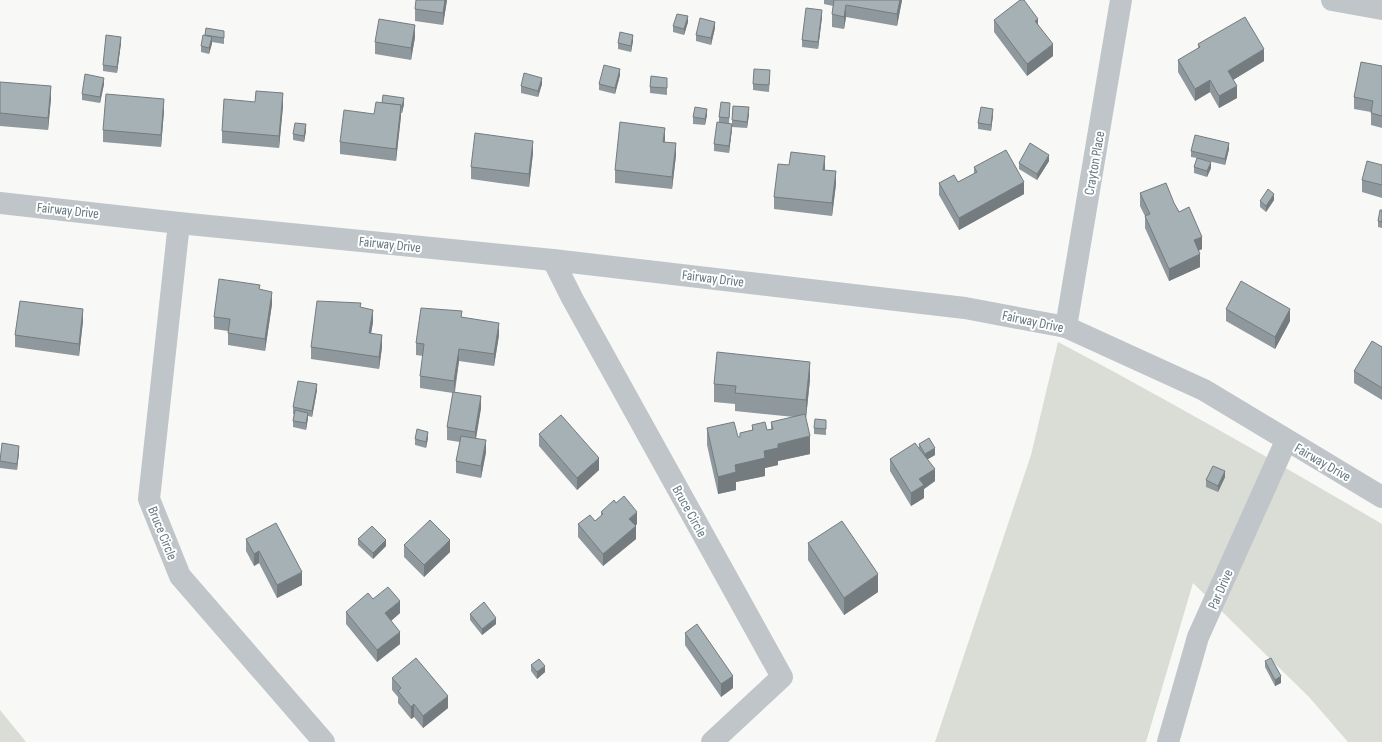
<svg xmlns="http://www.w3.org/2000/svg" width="1382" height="742" font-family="'Sofia Sans Condensed',sans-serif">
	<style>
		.green { fill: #d9ddd5 }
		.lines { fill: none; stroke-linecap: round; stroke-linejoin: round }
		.minor { stroke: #bfc5c8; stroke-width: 22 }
		.wall { fill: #8f989c }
		.shaded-wall { fill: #747c7f }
		.building { fill: #a6b1b5; stroke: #747c7f }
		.labels { text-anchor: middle; stroke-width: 4; stroke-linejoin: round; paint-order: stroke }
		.street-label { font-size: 14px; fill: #647780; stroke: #fff }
	</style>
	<rect width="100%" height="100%" fill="#f8f8f6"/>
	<g class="green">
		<path d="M 1058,342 C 1168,400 1275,461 1382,524 L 1382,742 L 1348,742 L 1309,697 L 1193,583 L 1146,742 L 935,742 L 1031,455 Z"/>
		<path d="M 0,710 L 26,742 L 0,742 Z"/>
	</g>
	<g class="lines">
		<g class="minor">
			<path d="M 1332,0 L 1382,9"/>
			<path d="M 0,203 L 179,223 L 553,260 L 965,308 L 1066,327 L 1204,390 L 1382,497"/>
			<path d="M 179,223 L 149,499 L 180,576 L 324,742"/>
			<path d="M 553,260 L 572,298 L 782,677 L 712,742"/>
			<path d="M 1066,327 L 1121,0"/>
			<path d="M 1168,742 L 1198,637 L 1286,441"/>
		</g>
	</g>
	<g class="wall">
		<path d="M 447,0 L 443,25 L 415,21 L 415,9 Z"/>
		<path d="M 824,0 L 902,0 L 897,26 L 846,17 L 844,29 L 832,27 L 832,14 L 833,6 L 824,4 Z"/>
		<path d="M 822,17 L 818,49 L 802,47 L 802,40 Z"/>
		<path d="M 994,20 L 1053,56 L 1027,76 L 994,32 Z"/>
		<path d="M 688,22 L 684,35 L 673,32 L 673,26 Z"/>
		<path d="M 206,28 L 224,37 L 224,44 L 212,42 L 209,54 L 201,52 L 201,46 L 205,36 Z"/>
		<path d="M 715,28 L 711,45 L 696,41 L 696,35 Z"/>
		<path d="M 415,37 L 411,60 L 375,54 L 375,42 Z"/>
		<path d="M 633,41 L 631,52 L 618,49 L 618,43 Z"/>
		<path d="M 121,43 L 117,73 L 103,71 L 103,65 Z"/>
		<path d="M 1198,44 L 1264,61 L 1233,80 L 1237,98 L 1219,108 L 1210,92 L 1195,101 L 1178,72 L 1178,60 L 1198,49 Z"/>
		<path d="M 1382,66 L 1382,128 L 1371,125 L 1371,112 L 1354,109 L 1354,97 Z"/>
		<path d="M 620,75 L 615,94 L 599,90 L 599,84 Z"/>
		<path d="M 770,77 L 769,92 L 753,90 L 753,84 Z"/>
		<path d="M 0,82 L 51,98 L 48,130 L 0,126 Z"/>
		<path d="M 104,84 L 100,103 L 82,100 L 82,94 Z"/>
		<path d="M 542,84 L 538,97 L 521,93 L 521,86 Z"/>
		<path d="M 667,84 L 667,95 L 650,93 L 650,87 Z"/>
		<path d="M 382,103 L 404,104 L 402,113 L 401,113 L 396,161 L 340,154 L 340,142 L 374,114 Z"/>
		<path d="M 283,106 L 279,148 L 222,143 L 222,131 Z"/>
		<path d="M 730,109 L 729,123 L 732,124 L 732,120 L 749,114 L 747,128 L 732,127 L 729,153 L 714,151 L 714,144 L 719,122 L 719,117 Z"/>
		<path d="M 164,111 L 161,147 L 103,142 L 103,130 Z"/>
		<path d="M 707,115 L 705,125 L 693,124 L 693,117 Z"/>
		<path d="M 993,115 L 991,131 L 978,129 L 978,123 Z"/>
		<path d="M 306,131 L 304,142 L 293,140 L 293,134 Z"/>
		<path d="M 665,142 L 676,155 L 672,189 L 615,183 L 615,170 Z"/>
		<path d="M 1229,149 L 1225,165 L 1204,160 L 1211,168 L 1207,177 L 1194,173 L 1194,167 L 1197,158 L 1191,157 L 1191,151 Z"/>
		<path d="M 533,153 L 529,187 L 471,179 L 471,167 Z"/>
		<path d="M 1049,161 L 1037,180 L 1019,169 L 1019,163 Z"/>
		<path d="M 789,165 L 825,168 L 824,170 L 836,184 L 832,216 L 774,209 L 774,197 Z"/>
		<path d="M 1382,165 L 1382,198 L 1362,192 L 1362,180 Z"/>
		<path d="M 974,167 L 1024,194 L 959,230 L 939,195 L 939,183 L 958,182 L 974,174 Z"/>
		<path d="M 1140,193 L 1174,203 L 1202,249 L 1198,251 L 1200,267 L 1169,281 L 1145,228 L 1145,216 L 1140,206 Z"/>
		<path d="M 1274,200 L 1266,212 L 1260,207 L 1260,201 Z"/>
		<path d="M 1382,210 L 1382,228 L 1378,227 L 1378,221 Z"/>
		<path d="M 260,290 L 272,304 L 265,351 L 228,345 L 228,331 L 214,329 L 214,317 Z"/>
		<path d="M 361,308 L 373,322 L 371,334 L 382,347 L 379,369 L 311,359 L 311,347 Z"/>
		<path d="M 1226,309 L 1290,321 L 1275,349 L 1226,321 Z"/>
		<path d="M 462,317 L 499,335 L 494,366 L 459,361 L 455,392 L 481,408 L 476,438 L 486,452 L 481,478 L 456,473 L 456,461 L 460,442 L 447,440 L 447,427 L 453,393 L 420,388 L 420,376 L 423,356 L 416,355 L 416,343 Z"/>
		<path d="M 83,321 L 79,356 L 15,347 L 15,335 Z"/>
		<path d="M 1382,347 L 1382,400 L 1354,383 L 1354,371 Z"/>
		<path d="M 810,379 L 806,418 L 805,418 L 810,454 L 778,461 L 778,465 L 765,468 L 765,476 L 736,482 L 736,490 L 718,494 L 707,445 L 707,428 L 738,437 L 740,437 L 740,433 L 752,430 L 752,425 L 767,430 L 771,429 L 771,422 L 794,417 L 735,411 L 735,404 L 714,402 L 714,384 Z"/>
		<path d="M 317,390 L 312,417 L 308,416 L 306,430 L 293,427 L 293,421 L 294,414 L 293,414 L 293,407 Z"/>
		<path d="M 826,427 L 826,435 L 814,434 L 814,428 Z"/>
		<path d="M 539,434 L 599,470 L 577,490 L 539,446 Z"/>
		<path d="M 428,438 L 426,448 L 415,445 L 415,439 Z"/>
		<path d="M 919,444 L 935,455 L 927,459 L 935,481 L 924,489 L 924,498 L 911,506 L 890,471 L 890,459 L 919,449 Z"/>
		<path d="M 19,452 L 17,470 L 0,468 L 0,460 Z"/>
		<path d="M 1225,477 L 1218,492 L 1206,487 L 1206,480 Z"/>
		<path d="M 601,512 L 637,524 L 635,526 L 636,539 L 603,566 L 578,537 L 578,524 L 595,521 L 601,516 Z"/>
		<path d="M 246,539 L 302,585 L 277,598 L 259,563 L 254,566 L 246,551 Z"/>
		<path d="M 358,539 L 386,546 L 373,559 L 358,545 Z"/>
		<path d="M 808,543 L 878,592 L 844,615 L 808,560 Z"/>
		<path d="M 404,545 L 450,552 L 424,577 L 404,557 Z"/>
		<path d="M 373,599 L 400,613 L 391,621 L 400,644 L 377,662 L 346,624 L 346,612 Z"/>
		<path d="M 470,614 L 496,624 L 482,635 L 470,620 Z"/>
		<path d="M 685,633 L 733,688 L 721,697 L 685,645 Z"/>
		<path d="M 1265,661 L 1281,683 L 1275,686 L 1265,667 Z"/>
		<path d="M 531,665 L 545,672 L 537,679 L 531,671 Z"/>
		<path d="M 392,678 L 448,708 L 423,728 L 414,717 L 411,719 L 398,703 L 398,697 L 392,690 Z"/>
	</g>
	<g class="shaded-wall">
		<path d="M 445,0 L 447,0 L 443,25 L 443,13 Z"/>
		<path d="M 900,0 L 902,0 L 897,26 L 897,14 Z"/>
		<path d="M 846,5 L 846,17 L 844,29 L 844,17 Z"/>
		<path d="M 822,10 L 822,17 L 818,49 L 818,42 Z"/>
		<path d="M 688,16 L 688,22 L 684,35 L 684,29 Z"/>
		<path d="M 1038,19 L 1038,31 L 1035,21 Z"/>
		<path d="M 715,22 L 715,28 L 711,45 L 711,38 Z"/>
		<path d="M 415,25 L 415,37 L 411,60 L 411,48 Z"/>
		<path d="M 633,35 L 633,41 L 631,52 L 631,46 Z"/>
		<path d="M 121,37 L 121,43 L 117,73 L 117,67 Z"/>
		<path d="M 212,37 L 212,44 L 209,54 L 209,48 Z"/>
		<path d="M 1053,44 L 1053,56 L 1027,76 L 1027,64 Z"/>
		<path d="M 1264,49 L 1264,61 L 1228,83 L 1228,71 Z"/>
		<path d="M 620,69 L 620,75 L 615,94 L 615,88 Z"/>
		<path d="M 104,78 L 104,84 L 100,103 L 100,97 Z"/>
		<path d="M 542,78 L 542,84 L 538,97 L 538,91 Z"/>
		<path d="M 1210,80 L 1210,92 L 1195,101 L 1195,89 Z"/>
		<path d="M 51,86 L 51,98 L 48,130 L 48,118 Z"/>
		<path d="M 1237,86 L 1237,98 L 1219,108 L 1219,96 Z"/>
		<path d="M 283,93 L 283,106 L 279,148 L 279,136 Z"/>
		<path d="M 404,98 L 404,104 L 402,113 L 402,107 Z"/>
		<path d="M 164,99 L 164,111 L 161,147 L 161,135 Z"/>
		<path d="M 401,105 L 401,117 L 396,161 L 396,149 Z"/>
		<path d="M 749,107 L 749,114 L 747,128 L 747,122 Z"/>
		<path d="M 707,109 L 707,115 L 705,125 L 705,119 Z"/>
		<path d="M 993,109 L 993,115 L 991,131 L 991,125 Z"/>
		<path d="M 306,124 L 306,131 L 304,142 L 304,136 Z"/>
		<path d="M 732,124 L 732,130 L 729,153 L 729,146 Z"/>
		<path d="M 665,128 L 665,140 L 663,154 L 663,142 Z"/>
		<path d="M 533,141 L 533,153 L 529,187 L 529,174 Z"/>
		<path d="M 676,143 L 676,155 L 672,189 L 672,177 Z"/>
		<path d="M 1229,143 L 1229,149 L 1225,165 L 1225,159 Z"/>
		<path d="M 1049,155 L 1049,161 L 1037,180 L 1037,174 Z"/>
		<path d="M 825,156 L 825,168 L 823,182 L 823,170 Z"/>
		<path d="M 1211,162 L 1211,168 L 1207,177 L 1207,171 Z"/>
		<path d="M 836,171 L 836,184 L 832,216 L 832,203 Z"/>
		<path d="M 1024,182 L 1024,194 L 959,230 L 959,218 Z"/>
		<path d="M 1274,194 L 1274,200 L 1266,212 L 1266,206 Z"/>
		<path d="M 1202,237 L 1202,249 L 1194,253 L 1194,240 Z"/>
		<path d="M 1200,254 L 1200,267 L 1169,281 L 1169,269 Z"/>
		<path d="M 272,292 L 272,304 L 265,351 L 265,339 Z"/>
		<path d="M 83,309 L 83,321 L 79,356 L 79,344 Z"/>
		<path d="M 1290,309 L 1290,321 L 1275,349 L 1275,337 Z"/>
		<path d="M 373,310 L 373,322 L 369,345 L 369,333 Z"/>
		<path d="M 499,323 L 499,335 L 494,366 L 494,354 Z"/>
		<path d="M 382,335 L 382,347 L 379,369 L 379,357 Z"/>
		<path d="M 459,349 L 459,361 L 454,393 L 454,381 Z"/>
		<path d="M 810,362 L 810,379 L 806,418 L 806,400 Z"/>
		<path d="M 317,384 L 317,390 L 312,417 L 312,411 Z"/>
		<path d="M 481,396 L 481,408 L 475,444 L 475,432 Z"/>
		<path d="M 308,413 L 308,419 L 306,430 L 306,423 Z"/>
		<path d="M 428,432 L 428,438 L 426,448 L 426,442 Z"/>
		<path d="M 810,436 L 810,454 L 778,461 L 778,465 L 765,468 L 765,476 L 736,482 L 736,490 L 718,494 L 718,477 L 735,465 L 778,444 Z"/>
		<path d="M 486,440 L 486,452 L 481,478 L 481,466 Z"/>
		<path d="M 19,446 L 19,452 L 17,470 L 17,464 Z"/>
		<path d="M 935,448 L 935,455 L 925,461 L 925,454 Z"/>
		<path d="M 599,458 L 599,470 L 577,490 L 577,478 Z"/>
		<path d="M 935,469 L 935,481 L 924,489 L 924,498 L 911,506 L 911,493 L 919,479 Z"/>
		<path d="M 1225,471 L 1225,477 L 1218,492 L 1218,486 Z"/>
		<path d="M 637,512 L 637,524 L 629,531 L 629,519 Z"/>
		<path d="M 636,526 L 636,539 L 603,566 L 603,554 Z"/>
		<path d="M 386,540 L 386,546 L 373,559 L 373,553 Z"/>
		<path d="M 450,540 L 450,552 L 424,577 L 424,565 Z"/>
		<path d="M 259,551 L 259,563 L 254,566 L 254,554 Z"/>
		<path d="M 302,572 L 302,585 L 277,598 L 277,585 Z"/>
		<path d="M 878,574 L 878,592 L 844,615 L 844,598 Z"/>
		<path d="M 400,601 L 400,613 L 385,626 L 385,613 Z"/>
		<path d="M 496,618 L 496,624 L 482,635 L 482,629 Z"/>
		<path d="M 400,632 L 400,644 L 377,662 L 377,650 Z"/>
		<path d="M 545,666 L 545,672 L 537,679 L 537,672 Z"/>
		<path d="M 733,676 L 733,688 L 721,697 L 721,684 Z"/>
		<path d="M 1281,676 L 1281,683 L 1275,686 L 1275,680 Z"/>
		<path d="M 448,696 L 448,708 L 423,728 L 423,716 Z"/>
		<path d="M 414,704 L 414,717 L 411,719 L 411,707 Z"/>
	</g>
	<g class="building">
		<path d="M 416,0 L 445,0 L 443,13 L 415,9 Z"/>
		<path d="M 834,0 L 900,0 L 897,14 L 846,5 L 844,17 L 832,14 Z"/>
		<path d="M 1020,0 L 1024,0 L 1038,19 L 1035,21 L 1053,44 L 1027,64 L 994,20 Z"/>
		<path d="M 806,8 L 822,10 L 818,42 L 802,40 Z"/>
		<path d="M 677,14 L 688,16 L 684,29 L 673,26 Z"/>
		<path d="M 1245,17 L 1264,49 L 1228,71 L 1237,86 L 1219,96 L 1210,80 L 1195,89 L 1178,60 L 1200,47 L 1198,44 Z"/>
		<path d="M 700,18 L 715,22 L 711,38 L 696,35 Z"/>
		<path d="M 379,19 L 415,25 L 411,48 L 375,42 Z"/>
		<path d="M 206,28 L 224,31 L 224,38 L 205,35 Z"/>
		<path d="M 620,32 L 633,35 L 631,46 L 618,43 Z"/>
		<path d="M 106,35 L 121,37 L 117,67 L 103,65 Z"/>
		<path d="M 203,35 L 212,37 L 209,48 L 201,46 Z"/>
		<path d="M 1361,62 L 1382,66 L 1382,116 L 1371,113 L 1373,101 L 1354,97 Z"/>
		<path d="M 604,65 L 620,69 L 615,88 L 599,84 Z"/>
		<path d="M 754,69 L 770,70 L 769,85 L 753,84 Z"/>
		<path d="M 524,73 L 542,78 L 538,91 L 521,86 Z"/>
		<path d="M 85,74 L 104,78 L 100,97 L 82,94 Z"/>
		<path d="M 651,76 L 667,78 L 667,88 L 650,87 Z"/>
		<path d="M 0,82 L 51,86 L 48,118 L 0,113 Z"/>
		<path d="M 256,91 L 283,93 L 279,136 L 222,131 L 224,99 L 255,102 Z"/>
		<path d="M 106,94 L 164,99 L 161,135 L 103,130 Z"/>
		<path d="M 383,95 L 404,98 L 402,107 L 401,107 L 401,105 L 382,103 Z"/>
		<path d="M 376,102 L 401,105 L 396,149 L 340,142 L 344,110 L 374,114 Z"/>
		<path d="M 721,102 L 730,103 L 729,118 L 719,117 Z"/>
		<path d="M 733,106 L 749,107 L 747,122 L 732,120 Z"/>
		<path d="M 695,107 L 707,109 L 705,119 L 693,117 Z"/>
		<path d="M 981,107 L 993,109 L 991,125 L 978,123 Z"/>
		<path d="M 620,122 L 665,128 L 663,142 L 676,143 L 672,177 L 615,170 Z"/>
		<path d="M 717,122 L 732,124 L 729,146 L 714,144 Z"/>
		<path d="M 295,123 L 306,124 L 304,136 L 293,134 Z"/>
		<path d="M 475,133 L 533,141 L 529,174 L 471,167 Z"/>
		<path d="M 1195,135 L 1229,143 L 1225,159 L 1191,151 Z"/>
		<path d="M 1030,143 L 1049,155 L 1037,174 L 1019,163 Z"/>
		<path d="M 1006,150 L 1024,182 L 959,218 L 939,183 L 954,175 L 958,182 L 977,172 L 974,167 Z"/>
		<path d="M 791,152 L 825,156 L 823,170 L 836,171 L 832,203 L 774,197 L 778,164 L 789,165 Z"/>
		<path d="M 1197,158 L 1211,162 L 1207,171 L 1194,167 Z"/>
		<path d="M 1367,161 L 1382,165 L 1382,185 L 1362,180 Z"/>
		<path d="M 1166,183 L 1174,203 L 1179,212 L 1189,207 L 1202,237 L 1194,240 L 1200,254 L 1169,269 L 1145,216 L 1150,214 L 1140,193 Z"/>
		<path d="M 1268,189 L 1274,194 L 1266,206 L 1260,201 Z"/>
		<path d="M 1380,210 L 1382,210 L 1382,222 L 1378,221 Z"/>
		<path d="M 219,279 L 260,285 L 259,289 L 272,292 L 265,339 L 228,333 L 230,319 L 214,317 Z"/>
		<path d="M 1241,281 L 1290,309 L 1275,337 L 1226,309 Z"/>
		<path d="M 20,301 L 83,309 L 79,344 L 15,335 Z"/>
		<path d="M 317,301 L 361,303 L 360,307 L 373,310 L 369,333 L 382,335 L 379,357 L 311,347 Z"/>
		<path d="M 421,308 L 462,311 L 461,317 L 499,323 L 494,354 L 459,349 L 454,381 L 420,376 L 424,344 L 416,343 Z"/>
		<path d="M 1372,341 L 1382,347 L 1382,388 L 1354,371 Z"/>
		<path d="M 717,352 L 810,362 L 806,400 L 735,393 L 736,386 L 714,384 Z"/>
		<path d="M 298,381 L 317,384 L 312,411 L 293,407 Z"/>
		<path d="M 453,392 L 481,396 L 475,432 L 447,427 Z"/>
		<path d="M 295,410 L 308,413 L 306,423 L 293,421 Z"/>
		<path d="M 805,414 L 810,436 L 778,444 L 778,448 L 764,451 L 765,458 L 735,465 L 736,472 L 718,477 L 707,428 L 734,422 L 738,437 L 740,437 L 740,433 L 753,430 L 752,425 L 765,422 L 767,430 L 773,429 L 771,422 Z"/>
		<path d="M 561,415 L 599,458 L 577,478 L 539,434 Z"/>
		<path d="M 815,419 L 826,420 L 826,429 L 814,428 Z"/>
		<path d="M 417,429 L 428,432 L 426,442 L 415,439 Z"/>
		<path d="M 461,436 L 486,440 L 481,466 L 456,461 Z"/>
		<path d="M 929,438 L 935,448 L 925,454 L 919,444 Z"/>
		<path d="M 2,443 L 19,446 L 17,464 L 0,461 Z"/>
		<path d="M 915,443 L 935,469 L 919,479 L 924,485 L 911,493 L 890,459 Z"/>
		<path d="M 1213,466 L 1225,471 L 1218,486 L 1206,480 Z"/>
		<path d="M 624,496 L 637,512 L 629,519 L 636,526 L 603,554 L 578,524 L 590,515 L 595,521 L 603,514 L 601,512 L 614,500 L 616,503 Z"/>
		<path d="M 430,520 L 450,540 L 424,565 L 404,545 Z"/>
		<path d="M 842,521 L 878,574 L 844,598 L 808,543 Z"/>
		<path d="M 276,523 L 302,572 L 277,585 L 259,551 L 254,554 L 246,539 Z"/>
		<path d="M 372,526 L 386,540 L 373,553 L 358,539 Z"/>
		<path d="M 388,587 L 400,601 L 385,613 L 400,632 L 377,650 L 346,612 L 368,593 L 373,599 Z"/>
		<path d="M 484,602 L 496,618 L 482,629 L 470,614 Z"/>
		<path d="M 697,624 L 733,676 L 721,684 L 685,633 Z"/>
		<path d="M 416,658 L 448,696 L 423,716 L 414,704 L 411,707 L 398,691 L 401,688 L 392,678 Z"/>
		<path d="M 1271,658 L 1281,676 L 1275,680 L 1265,661 Z"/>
		<path d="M 539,659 L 545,666 L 537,672 L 531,665 Z"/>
	</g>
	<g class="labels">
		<g class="street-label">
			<text transform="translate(1094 163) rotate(-80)" y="5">Crayton Place</text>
			<text transform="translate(68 210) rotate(6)" y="5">Fairway Drive</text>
			<text transform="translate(390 244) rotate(6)" y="5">Fairway Drive</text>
			<text transform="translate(713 278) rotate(7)" y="5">Fairway Drive</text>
			<text transform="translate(1033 321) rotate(12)" y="5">Fairway Drive</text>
			<text transform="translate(1323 462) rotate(30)" y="5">Fairway Drive</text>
			<text transform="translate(690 511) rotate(61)" y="5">Bruce Circle</text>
			<text transform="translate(163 533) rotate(68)" y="5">Bruce Circle</text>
			<text transform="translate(1220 589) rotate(-66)" y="5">Par Drive</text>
		</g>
	</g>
</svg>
